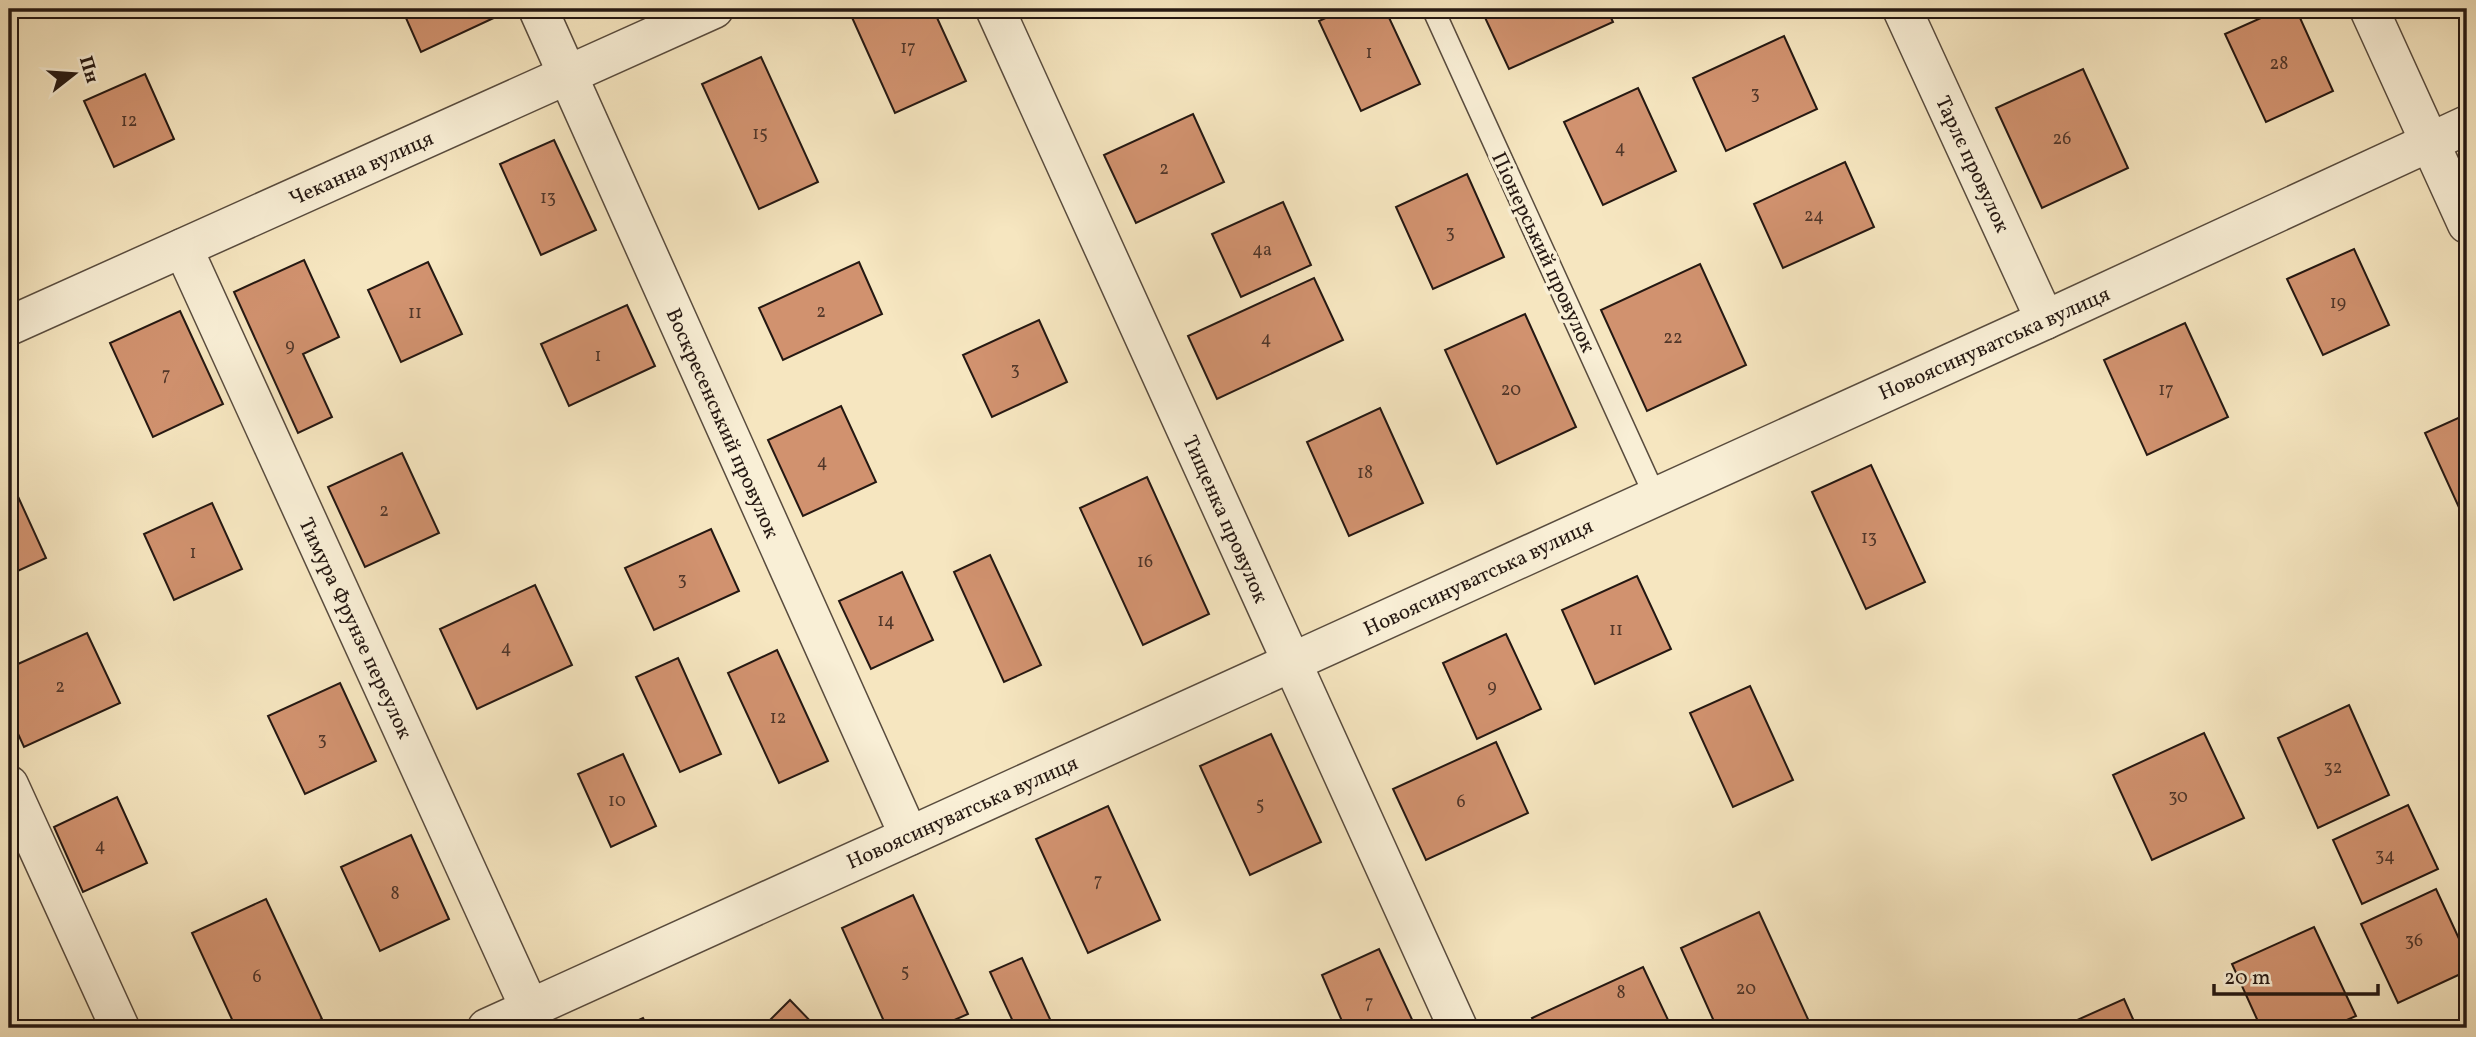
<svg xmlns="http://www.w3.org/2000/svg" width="2476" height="1037" font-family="Vollkorn,serif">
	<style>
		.building { fill: #d1926f; stroke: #251812; stroke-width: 2 }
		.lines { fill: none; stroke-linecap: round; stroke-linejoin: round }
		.service-casing { stroke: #594c3e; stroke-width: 24 }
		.minor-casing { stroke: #594c3e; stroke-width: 41 }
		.service { stroke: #f9efd6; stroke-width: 21 }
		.minor { stroke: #f9efd6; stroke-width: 38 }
		.labels { text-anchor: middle; stroke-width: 7; stroke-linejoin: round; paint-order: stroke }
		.number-label { font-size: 18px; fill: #503629 }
		.street-label { font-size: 21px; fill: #251812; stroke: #f9efd6 }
	</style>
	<rect width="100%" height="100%" fill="#f6e6c0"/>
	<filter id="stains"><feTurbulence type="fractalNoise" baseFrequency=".00286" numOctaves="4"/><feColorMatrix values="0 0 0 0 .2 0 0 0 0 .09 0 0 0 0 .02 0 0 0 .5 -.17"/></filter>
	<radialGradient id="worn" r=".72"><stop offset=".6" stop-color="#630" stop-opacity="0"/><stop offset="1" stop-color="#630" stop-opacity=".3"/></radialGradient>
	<g class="building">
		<path d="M 402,9 L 494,9 L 498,16 L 421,52 Z"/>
		<path d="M 860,9 L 933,9 L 966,81 L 895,113 L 850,13 Z"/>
		<path d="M 1345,9 L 1385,9 L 1420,84 L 1361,111 L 1319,21 Z"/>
		<path d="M 1481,9 L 1607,9 L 1613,22 L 1509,69 Z"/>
		<path d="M 2281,9 L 2296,9 L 2333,91 L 2266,122 L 2225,34 Z"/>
		<path d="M 1784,36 L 1817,109 L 1726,151 L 1693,78 Z"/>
		<path d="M 761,57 L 818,182 L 759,209 L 702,84 Z"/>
		<path d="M 2083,69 L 2128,168 L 2042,208 L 1996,108 Z"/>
		<path d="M 145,74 L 174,139 L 114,167 L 84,101 Z"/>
		<path d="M 1638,88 L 1676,171 L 1603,205 L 1564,122 Z"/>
		<path d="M 1193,114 L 1224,182 L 1136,223 L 1104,155 Z"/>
		<path d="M 554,140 L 596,230 L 541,255 L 500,164 Z"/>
		<path d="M 1845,162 L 1874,227 L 1783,268 L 1754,204 Z"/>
		<path d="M 1467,174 L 1504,257 L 1433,289 L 1396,207 Z"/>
		<path d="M 1283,202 L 1311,265 L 1241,297 L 1212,234 Z"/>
		<path d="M 2354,249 L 2389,325 L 2323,355 L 2287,279 Z"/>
		<path d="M 304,260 L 339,337 L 303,354 L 332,417 L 298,433 L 234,292 Z"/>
		<path d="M 428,262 L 462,334 L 401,362 L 368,290 Z"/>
		<path d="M 859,262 L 882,314 L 783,360 L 759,308 Z"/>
		<path d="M 1700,264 L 1746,365 L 1647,411 L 1601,310 Z"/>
		<path d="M 1314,278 L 1343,340 L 1217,399 L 1188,336 Z"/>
		<path d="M 627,305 L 655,366 L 569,406 L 541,344 Z"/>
		<path d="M 180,311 L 223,404 L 153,437 L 110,343 Z"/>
		<path d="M 1525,314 L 1576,427 L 1497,464 L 1445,350 Z"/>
		<path d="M 1039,320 L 1067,382 L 992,417 L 963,355 Z"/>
		<path d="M 2185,323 L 2228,417 L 2147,455 L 2104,360 Z"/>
		<path d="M 841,406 L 876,482 L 803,516 L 768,440 Z"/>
		<path d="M 1380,408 L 1423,503 L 1349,536 L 1307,442 Z"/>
		<path d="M 2467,414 L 2467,525 L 2425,433 Z"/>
		<path d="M 402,453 L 439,533 L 365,567 L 328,487 Z"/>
		<path d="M 1871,465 L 1925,582 L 1866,609 L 1812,492 Z"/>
		<path d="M 1147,477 L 1209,614 L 1143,645 L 1080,508 Z"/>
		<path d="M 15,490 L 46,558 L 9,575 L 9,493 Z"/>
		<path d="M 212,503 L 242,569 L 174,600 L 144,534 Z"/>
		<path d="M 711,529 L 739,591 L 654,630 L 625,568 Z"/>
		<path d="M 990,555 L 1041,665 L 1004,682 L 954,572 Z"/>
		<path d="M 902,572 L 933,640 L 871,669 L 839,601 Z"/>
		<path d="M 1637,576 L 1671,649 L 1595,684 L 1562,610 Z"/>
		<path d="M 535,585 L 572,665 L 477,709 L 440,629 Z"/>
		<path d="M 87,633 L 120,703 L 24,747 L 9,714 L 9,668 Z"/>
		<path d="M 1506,634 L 1541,709 L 1477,739 L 1443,663 Z"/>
		<path d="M 777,650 L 828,761 L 779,783 L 728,673 Z"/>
		<path d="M 678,658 L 721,754 L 680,772 L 636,677 Z"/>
		<path d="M 340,683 L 376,761 L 305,794 L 268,716 Z"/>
		<path d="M 1750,686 L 1793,780 L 1733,807 L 1690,713 Z"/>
		<path d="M 2349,705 L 2389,795 L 2318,828 L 2278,738 Z"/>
		<path d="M 2204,733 L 2244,818 L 2152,860 L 2113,775 Z"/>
		<path d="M 1271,734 L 1321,842 L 1250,875 L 1200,766 Z"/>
		<path d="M 1496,742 L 1528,813 L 1426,860 L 1393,789 Z"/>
		<path d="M 623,754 L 656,826 L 611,847 L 578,774 Z"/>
		<path d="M 117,797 L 147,863 L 83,892 L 54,827 Z"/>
		<path d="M 2408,805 L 2438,869 L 2362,904 L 2333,840 Z"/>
		<path d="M 1108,806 L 1160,920 L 1088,953 L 1036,839 Z"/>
		<path d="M 411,835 L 449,919 L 380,951 L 341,867 Z"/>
		<path d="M 2436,889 L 2467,956 L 2467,971 L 2398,1003 L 2361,924 Z"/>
		<path d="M 913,895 L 968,1014 L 936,1028 L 887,1028 L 842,928 Z"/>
		<path d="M 266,899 L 322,1019 L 301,1028 L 236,1028 L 192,933 Z"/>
		<path d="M 1759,912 L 1812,1028 L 1717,1028 L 1681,948 Z"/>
		<path d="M 2314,927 L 2356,1016 L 2328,1028 L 2261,1028 L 2232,964 Z"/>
		<path d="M 1379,949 L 1416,1028 L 1345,1028 L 1322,975 Z"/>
		<path d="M 1022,958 L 1054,1028 L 1016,1028 L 990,972 Z"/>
		<path d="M 1643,967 L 1669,1022 L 1656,1028 L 1537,1028 L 1532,1018 Z"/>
		<path d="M 2124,999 L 2137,1028 L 2067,1028 L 2066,1025 Z"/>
		<path d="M 790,1000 L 817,1028 L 762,1028 Z"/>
		<path d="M 643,1018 L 648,1028 L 621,1028 Z"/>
	</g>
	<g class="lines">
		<g class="service-casing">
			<path id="service" d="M 1433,9 L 1655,496"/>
		</g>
		<g class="minor-casing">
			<g id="minor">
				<path d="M 538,9 L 909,836"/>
				<path d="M 995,9 L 1458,1028"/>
				<path d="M 1902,9 L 2045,320"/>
				<path d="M 2369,9 L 2467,224"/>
				<path d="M 183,248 L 530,1009"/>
				<path d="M 9,326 L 714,9"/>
				<path d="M 9,785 L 120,1028"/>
				<path d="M 487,1028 L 2045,320 L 2467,125"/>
			</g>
		</g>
		<use href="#service" class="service"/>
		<use href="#minor" class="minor"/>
	</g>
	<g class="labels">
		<g class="number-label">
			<text x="908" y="53">17</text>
			<text x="1369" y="58">1</text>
			<text x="2279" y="69">28</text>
			<text x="1755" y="99">3</text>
			<text x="129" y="126">12</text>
			<text x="760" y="139">15</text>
			<text x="2062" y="144">26</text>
			<text x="1620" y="153">4</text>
			<text x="1164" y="174">2</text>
			<text x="548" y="203">13</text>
			<text x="1814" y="221">24</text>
			<text x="1450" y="238">3</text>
			<text x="1262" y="255">4а</text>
			<text x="2338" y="308">19</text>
			<text x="821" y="317">2</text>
			<text x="415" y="318">11</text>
			<text x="1673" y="343">22</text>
			<text x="1266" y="344">4</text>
			<text x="290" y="351">9</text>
			<text x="598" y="361">1</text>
			<text x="1015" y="375">3</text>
			<text x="166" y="380">7</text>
			<text x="1511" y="395">20</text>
			<text x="2166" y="395">17</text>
			<text x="822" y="467">4</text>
			<text x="1365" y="478">18</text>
			<text x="384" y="516">2</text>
			<text x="1869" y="543">13</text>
			<text x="193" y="558">1</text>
			<text x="1145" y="567">16</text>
			<text x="682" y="585">3</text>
			<text x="886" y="626">14</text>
			<text x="1616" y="635">11</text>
			<text x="506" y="653">4</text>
			<text x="60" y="692">2</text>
			<text x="1492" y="692">9</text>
			<text x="778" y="723">12</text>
			<text x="322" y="745">3</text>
			<text x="2333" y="773">32</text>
			<text x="2178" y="802">30</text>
			<text x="617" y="806">10</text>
			<text x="1461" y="807">6</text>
			<text x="1260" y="810">5</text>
			<text x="100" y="851">4</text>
			<text x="2385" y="861">34</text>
			<text x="1098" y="886">7</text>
			<text x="395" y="899">8</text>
			<text x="2414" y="946">36</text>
			<text x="905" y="977">5</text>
			<text x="257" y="982">6</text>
			<text x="1746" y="994">20</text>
			<text x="1621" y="998">8</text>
			<text x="1369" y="1008">7</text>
		</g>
		<g class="street-label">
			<text transform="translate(1973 164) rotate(65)" y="7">Тарлє провулок</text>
			<text transform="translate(361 168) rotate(-24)" y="7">Чеканна вулиця</text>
			<text transform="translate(1544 252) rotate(65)" y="7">Пiонерський провулок</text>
			<text transform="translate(1994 343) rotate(-24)" y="7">Новоясинуватська вулиця</text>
			<text transform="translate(723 423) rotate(66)" y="7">Воскресенський провулок</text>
			<text transform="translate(1226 519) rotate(66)" y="7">Тищенка провулок</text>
			<text transform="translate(1478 577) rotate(-25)" y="7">Новоясинуватська вулиця</text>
			<text transform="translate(356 628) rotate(65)" y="7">Тимура Фрунзе переулок</text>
			<text transform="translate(962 812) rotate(-24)" y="7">Новоясинуватська вулиця</text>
		</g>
	</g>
	<rect width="2476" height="1037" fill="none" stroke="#f6e6c0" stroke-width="35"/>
	<rect x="10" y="10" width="2455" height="1016" fill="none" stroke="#251812" stroke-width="3.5"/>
	<rect x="18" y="18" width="2441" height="1002" fill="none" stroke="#251812" stroke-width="2"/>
	<g transform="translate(74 74) rotate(73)" stroke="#f9efd6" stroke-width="5" paint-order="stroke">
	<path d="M0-5L12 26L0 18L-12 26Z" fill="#251812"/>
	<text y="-10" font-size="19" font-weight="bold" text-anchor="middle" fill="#251812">Пн</text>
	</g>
	<path d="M2214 984v10h164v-10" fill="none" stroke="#251812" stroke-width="3.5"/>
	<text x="2224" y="984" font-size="21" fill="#251812" stroke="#f9efd6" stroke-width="5" paint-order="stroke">20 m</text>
	<rect width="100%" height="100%" filter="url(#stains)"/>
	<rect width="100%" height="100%" fill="url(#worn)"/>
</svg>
